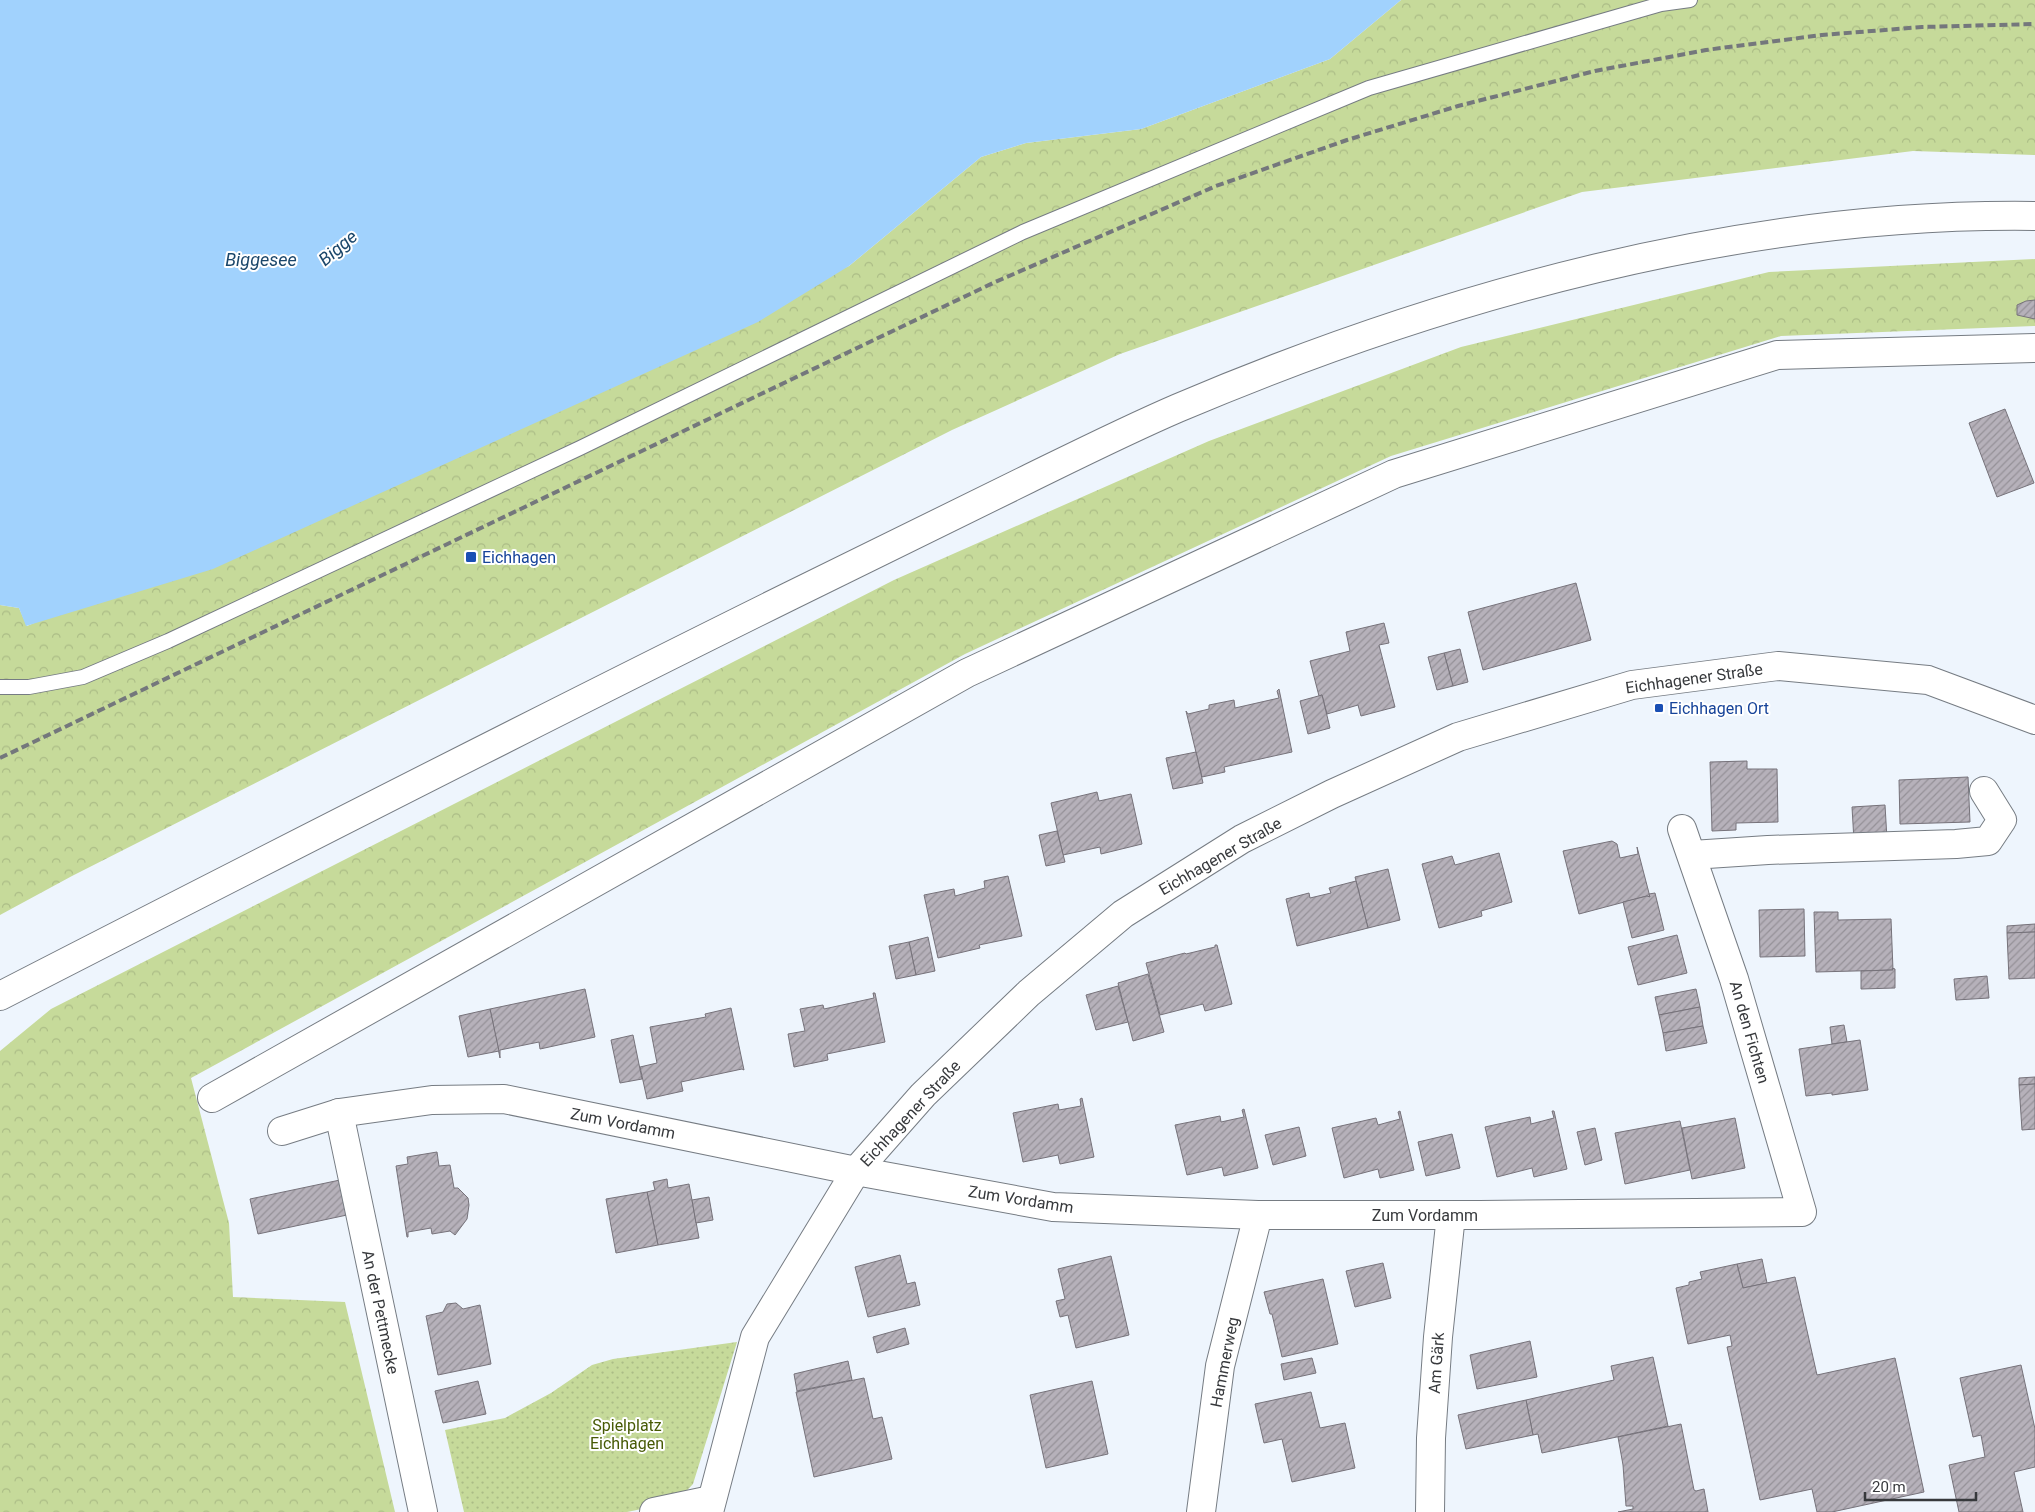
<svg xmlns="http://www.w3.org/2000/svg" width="2035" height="1512" font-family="Roboto,sans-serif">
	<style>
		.grass { fill: url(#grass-dots) }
		.forest { fill: url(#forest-crowns) }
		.water { fill: #a1d2fd }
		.building { fill: url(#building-hatch); stroke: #76727a }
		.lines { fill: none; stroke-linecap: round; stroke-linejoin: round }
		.lane-casing { stroke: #767c83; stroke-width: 16 }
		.street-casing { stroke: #767c83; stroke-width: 30 }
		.secondary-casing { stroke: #767c83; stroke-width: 30 }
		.lane { stroke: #fff; stroke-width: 14 }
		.street { stroke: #fff; stroke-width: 28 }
		.secondary { stroke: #fff; stroke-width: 28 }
		.rail { stroke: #74777c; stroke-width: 4; stroke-dasharray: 8 4; stroke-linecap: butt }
		.transit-dot { fill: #1a4fb4; stroke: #fff; stroke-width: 2 }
		.labels { text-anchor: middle; stroke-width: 4; stroke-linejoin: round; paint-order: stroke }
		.transit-label { font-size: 16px; fill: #164399; stroke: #fff; text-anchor: start }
		.street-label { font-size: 16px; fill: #37393c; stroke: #fff }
		.park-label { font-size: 16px; fill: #475a05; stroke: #fff }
		.water-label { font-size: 18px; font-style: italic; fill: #1b476b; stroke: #fff }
	</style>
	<defs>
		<pattern id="grass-dots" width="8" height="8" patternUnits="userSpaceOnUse" patternTransform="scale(1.25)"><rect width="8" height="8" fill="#c6da9a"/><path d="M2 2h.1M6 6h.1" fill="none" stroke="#abbc86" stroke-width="1.8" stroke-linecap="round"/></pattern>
		<pattern id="forest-crowns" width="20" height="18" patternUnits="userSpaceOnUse" patternTransform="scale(1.25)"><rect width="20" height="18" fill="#c6da9a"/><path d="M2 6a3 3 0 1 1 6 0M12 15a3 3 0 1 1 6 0" fill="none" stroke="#abbc86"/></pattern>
		<pattern id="building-hatch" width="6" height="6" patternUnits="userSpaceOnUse" patternTransform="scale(1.25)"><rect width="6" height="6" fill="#b6b1ba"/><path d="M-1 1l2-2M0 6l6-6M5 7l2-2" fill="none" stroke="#959198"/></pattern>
	</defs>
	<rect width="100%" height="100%" fill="#eef5fd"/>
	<path class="grass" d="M 737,1342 L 693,1484 L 676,1502 L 627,1512 L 464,1512 L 445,1430 L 505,1418 L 551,1393 L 592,1365 L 613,1359 Z"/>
	<g class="forest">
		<path d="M 1401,0 L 2035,0 L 2035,155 L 1913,151 L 1582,192 L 1120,354 L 952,430 L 72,876 L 0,915 L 0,605 L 19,608 L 27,626 L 849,266 L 981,157 L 1026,143 L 1141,129 L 1330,59 Z"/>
		<path d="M 2035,259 L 2035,326 L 1781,336 L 1391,456 L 965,654 L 191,1078 L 229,1223 L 233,1297 L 345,1302 L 395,1512 L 0,1512 L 0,1051 L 51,1009 L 894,580 L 1209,441 L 1461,347 L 1769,272 Z"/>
	</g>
	<path class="water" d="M 0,0 L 1401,0 L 1330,59 L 1141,129 L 1026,143 L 981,157 L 849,266 L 758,322 L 213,569 L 26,626 L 19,608 L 0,605 Z"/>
	<g class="building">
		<path d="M 2035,300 L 2035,319 L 2017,315 L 2017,305 L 2026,301 Z"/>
		<path d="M 2005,409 L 2034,483 L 1997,497 L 1969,423 Z"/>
		<path d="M 1576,583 L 1591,640 L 1483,670 L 1468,612 Z"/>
		<path d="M 1384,623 L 1389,643 L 1379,645 L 1395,707 L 1361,716 L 1358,705 L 1327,714 L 1322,695 L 1319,696 L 1310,661 L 1350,651 L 1346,632 Z"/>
		<path d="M 1460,649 L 1468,682 L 1453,686 L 1444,653 Z"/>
		<path d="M 1444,653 L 1453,686 L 1437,690 L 1428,657 Z"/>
		<path d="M 1279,689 L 1292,752 L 1224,767 L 1225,772 L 1202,777 L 1186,711 L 1188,714 L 1209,709 L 1209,705 L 1234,700 L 1235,708 L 1279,698 L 1277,691 Z"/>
		<path d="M 1322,695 L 1330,728 L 1308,734 L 1300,701 Z"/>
		<path d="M 1196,752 L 1203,783 L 1173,789 L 1166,758 Z"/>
		<path d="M 1747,761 L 1747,769 L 1777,769 L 1778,822 L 1736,823 L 1736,830 L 1712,831 L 1710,762 Z"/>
		<path d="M 1968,777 L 1970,822 L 1900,824 L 1899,780 Z"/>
		<path d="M 1097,792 L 1099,801 L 1131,794 L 1142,844 L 1101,854 L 1100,847 L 1063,855 L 1051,803 Z"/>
		<path d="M 1885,805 L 1887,839 L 1854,841 L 1852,807 Z"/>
		<path d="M 1057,831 L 1065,862 L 1046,866 L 1039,835 Z"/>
		<path d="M 1612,841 L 1617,844 L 1620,858 L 1638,854 L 1637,847 L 1650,897 L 1647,896 L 1579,914 L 1563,851 Z"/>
		<path d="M 1499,853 L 1512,902 L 1481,911 L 1482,916 L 1439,928 L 1422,864 L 1452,856 L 1455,865 Z"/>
		<path d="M 1388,869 L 1400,920 L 1368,928 L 1355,877 Z"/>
		<path d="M 1008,876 L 1022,936 L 979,945 L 980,948 L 938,958 L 924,895 L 954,889 L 955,896 L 985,888 L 984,881 Z"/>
		<path d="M 1356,881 L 1368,928 L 1297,946 L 1286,899 L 1309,893 L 1310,898 L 1331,893 L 1329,888 Z"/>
		<path d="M 1655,893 L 1664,930 L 1632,938 L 1623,902 L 1647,896 L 1650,897 L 1649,894 Z"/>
		<path d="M 1804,909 L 1805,956 L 1760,957 L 1759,910 Z"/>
		<path d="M 1814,912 L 1838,912 L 1838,920 L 1891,919 L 1893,970 L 1816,972 Z"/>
		<path d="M 2035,924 L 2035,932 L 2007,933 L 2007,926 Z"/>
		<path d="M 2035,932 L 2035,978 L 2009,979 L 2007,933 Z"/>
		<path d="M 1677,935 L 1687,973 L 1638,985 L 1628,947 Z"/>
		<path d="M 928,937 L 935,971 L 916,975 L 909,942 Z"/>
		<path d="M 909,942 L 916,975 L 896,979 L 889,946 Z"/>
		<path d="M 1215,945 L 1217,945 L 1232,1004 L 1205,1011 L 1203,1004 L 1160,1015 L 1146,963 L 1185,953 L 1186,954 L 1215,947 Z"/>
		<path d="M 1892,968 L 1895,969 L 1895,988 L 1861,989 L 1861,971 L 1893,970 Z"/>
		<path d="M 1148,974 L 1164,1032 L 1133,1041 L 1118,983 Z"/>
		<path d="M 1987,976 L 1989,998 L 1956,1000 L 1954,979 Z"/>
		<path d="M 1118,986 L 1128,1022 L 1096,1030 L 1086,995 Z"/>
		<path d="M 585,989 L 595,1037 L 540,1049 L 539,1042 L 500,1050 L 500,1058 L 490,1009 Z"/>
		<path d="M 1696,989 L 1700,1007 L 1659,1015 L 1655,997 Z"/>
		<path d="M 873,993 L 875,993 L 885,1042 L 827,1054 L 828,1060 L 794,1067 L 788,1034 L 805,1031 L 800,1009 L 823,1005 L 824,1009 L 874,998 Z"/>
		<path d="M 1700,1007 L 1703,1026 L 1663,1033 L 1659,1015 Z"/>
		<path d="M 731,1008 L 744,1070 L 742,1069 L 681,1082 L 683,1091 L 647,1099 L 640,1067 L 657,1063 L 650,1027 L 706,1017 L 705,1014 Z"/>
		<path d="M 490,1009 L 499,1051 L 468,1057 L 459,1016 Z"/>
		<path d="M 1844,1025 L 1847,1042 L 1832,1044 L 1830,1027 Z"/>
		<path d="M 1703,1026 L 1707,1043 L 1666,1051 L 1663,1033 Z"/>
		<path d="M 633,1035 L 642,1079 L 620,1083 L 611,1040 Z"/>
		<path d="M 1860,1040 L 1868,1090 L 1832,1095 L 1832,1093 L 1806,1096 L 1799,1049 Z"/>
		<path d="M 2035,1077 L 2035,1084 L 2019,1085 L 2019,1078 Z"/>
		<path d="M 2035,1084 L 2035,1129 L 2022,1130 L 2019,1085 Z"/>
		<path d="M 1082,1098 L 1094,1157 L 1060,1164 L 1058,1155 L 1023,1162 L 1013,1113 L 1058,1104 L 1059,1110 L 1081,1106 L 1080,1099 Z"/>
		<path d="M 1244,1109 L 1258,1168 L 1224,1176 L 1222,1167 L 1187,1175 L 1175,1125 L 1220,1116 L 1221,1122 L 1244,1117 L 1242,1110 Z"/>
		<path d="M 1400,1111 L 1414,1170 L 1380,1178 L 1378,1169 L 1344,1178 L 1332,1128 L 1376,1118 L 1378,1125 L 1400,1119 L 1398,1112 Z"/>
		<path d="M 1552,1111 L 1554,1111 L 1567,1169 L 1534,1177 L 1532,1168 L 1497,1177 L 1485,1127 L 1530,1117 L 1531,1124 L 1554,1118 Z"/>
		<path d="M 1735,1118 L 1745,1168 L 1692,1179 L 1682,1128 Z"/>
		<path d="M 1680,1121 L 1690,1170 L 1625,1184 L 1615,1133 Z"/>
		<path d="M 1299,1127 L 1306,1156 L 1273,1165 L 1265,1135 Z"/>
		<path d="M 1595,1128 L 1602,1160 L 1585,1165 L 1577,1132 Z"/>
		<path d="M 1452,1134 L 1460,1168 L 1426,1176 L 1418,1142 Z"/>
		<path d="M 437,1152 L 439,1166 L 450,1165 L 454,1188 L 458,1188 L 468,1198 L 469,1205 L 467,1219 L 455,1235 L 450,1231 L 432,1234 L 431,1228 L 408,1232 L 408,1237 L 407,1237 L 396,1166 L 408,1164 L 407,1157 Z"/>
		<path d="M 667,1179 L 668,1188 L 689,1184 L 699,1238 L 658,1245 L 647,1192 L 655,1190 L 653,1182 Z"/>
		<path d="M 340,1180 L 347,1215 L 258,1234 L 250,1199 Z"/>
		<path d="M 647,1192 L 658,1245 L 616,1253 L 606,1199 Z"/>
		<path d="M 709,1197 L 713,1220 L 696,1223 L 692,1200 Z"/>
		<path d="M 900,1255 L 907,1284 L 915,1282 L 920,1305 L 868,1317 L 855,1267 Z"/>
		<path d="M 1111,1256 L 1129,1335 L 1076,1348 L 1068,1315 L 1060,1317 L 1056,1301 L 1065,1299 L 1058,1269 Z"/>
		<path d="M 1762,1259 L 1767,1283 L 1743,1288 L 1737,1264 Z"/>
		<path d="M 1383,1263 L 1391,1298 L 1355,1307 L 1346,1271 Z"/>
		<path d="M 1737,1264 L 1743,1288 L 1795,1277 L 1817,1375 L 1895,1358 L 1924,1492 L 1832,1512 L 1817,1512 L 1812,1489 L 1760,1500 L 1727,1347 L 1732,1346 L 1730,1335 L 1688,1344 L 1676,1288 L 1689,1285 L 1689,1282 L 1702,1279 L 1700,1272 Z"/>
		<path d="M 1323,1279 L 1338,1344 L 1282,1357 L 1272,1314 L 1270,1314 L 1264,1292 Z"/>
		<path d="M 456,1303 L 463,1309 L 480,1305 L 491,1364 L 438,1375 L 426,1316 L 443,1312 L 447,1304 Z"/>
		<path d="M 905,1328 L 909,1344 L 877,1353 L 873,1337 Z"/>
		<path d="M 1530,1341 L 1537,1377 L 1477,1389 L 1470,1355 Z"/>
		<path d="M 1653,1357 L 1668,1426 L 1542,1453 L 1538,1434 L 1533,1435 L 1526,1400 L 1614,1380 L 1611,1366 Z"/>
		<path d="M 1312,1358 L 1316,1373 L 1284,1380 L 1281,1364 Z"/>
		<path d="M 848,1361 L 852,1380 L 797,1391 L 794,1374 Z"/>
		<path d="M 2021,1365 L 2035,1429 L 2035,1467 L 2014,1472 L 2023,1512 L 1959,1512 L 1949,1465 L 1985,1457 L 1981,1435 L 1973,1437 L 1960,1378 Z"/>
		<path d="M 864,1378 L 873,1419 L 882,1417 L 892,1459 L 814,1477 L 796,1392 Z"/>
		<path d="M 478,1381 L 486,1414 L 443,1423 L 435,1391 Z"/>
		<path d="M 1092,1381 L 1108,1454 L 1046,1468 L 1030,1395 Z"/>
		<path d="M 1311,1392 L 1320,1428 L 1345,1423 L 1355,1468 L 1292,1482 L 1282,1439 L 1264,1443 L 1255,1404 Z"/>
		<path d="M 1526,1400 L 1533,1435 L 1466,1449 L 1458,1415 Z"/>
		<path d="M 1681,1424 L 1694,1490 L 1696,1491 L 1704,1489 L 1708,1512 L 1618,1512 L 1633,1509 L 1633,1506 L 1626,1506 L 1623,1465 L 1618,1437 Z"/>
	</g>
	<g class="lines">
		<g class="lane-casing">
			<path id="lane" d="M 0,687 L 29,687 L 83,677 L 168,641 L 580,448 L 1023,232 L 1369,88 L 1661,4 L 1690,0"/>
		</g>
		<g class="street-casing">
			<g id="street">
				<path d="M 1692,855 L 1768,850 L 1956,844 L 1988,841 L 2002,820 L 1984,791"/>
				<path d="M 212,1098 L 967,673 L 1394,474 L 1777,355 L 2035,348"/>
				<path d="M 339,1113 L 423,1512"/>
				<path d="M 282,1131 L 339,1113 L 432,1100 L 504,1099 L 856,1171 L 1053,1207 L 1258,1215 L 1480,1215 L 1802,1212 L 1734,979 L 1682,829"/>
				<path d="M 654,1512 L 711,1500"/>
				<path d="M 709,1512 L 755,1337 L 856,1171 L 923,1095 L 1029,993 L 1123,914 L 1242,839 L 1332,794 L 1458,737 L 1632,685 L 1778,666 L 1928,680 L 2035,720"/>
				<path d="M 1201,1512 L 1220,1366 L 1258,1215"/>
				<path d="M 1430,1512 L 1431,1438 L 1438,1337 L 1451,1215"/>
			</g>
		</g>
		<g class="secondary-casing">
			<path id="secondary" d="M 0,996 C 263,861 525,727 790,596 C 869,557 948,518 1028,479 C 1077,455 1127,430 1178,408 C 1444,295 1744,212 2035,216"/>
		</g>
		<use href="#lane" class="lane"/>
		<use href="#street" class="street"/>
		<use href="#secondary" class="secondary"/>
		<path class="rail" d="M 0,758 L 993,283 L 1216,186 L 1347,140 L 1458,106 L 1595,71 L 1706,50 L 1822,35 L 1922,27 L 2035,24"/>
	</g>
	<g class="transit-dot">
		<rect x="465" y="551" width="12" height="12" rx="2.5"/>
		<rect x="1654" y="703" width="10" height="10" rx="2.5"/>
	</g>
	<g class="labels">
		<g class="transit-label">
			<text x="482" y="563">Eichhagen</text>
			<text x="1669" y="714">Eichhagen Ort</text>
		</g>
		<g class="street-label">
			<text transform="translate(1694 678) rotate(-8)" y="6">Eichhagener Straße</text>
			<text transform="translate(1220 856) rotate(-30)" y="6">Eichhagener Straße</text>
			<text transform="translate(1750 1032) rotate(74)" y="6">An den Fichten</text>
			<text transform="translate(910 1113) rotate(-47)" y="6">Eichhagener Straße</text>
			<text transform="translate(623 1123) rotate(11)" y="6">Zum Vordamm</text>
			<text transform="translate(1021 1199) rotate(9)" y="6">Zum Vordamm</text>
			<text x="1425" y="1221">Zum Vordamm</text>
			<text transform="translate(381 1312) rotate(78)" y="6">An der Pettmecke</text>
			<text transform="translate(1224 1362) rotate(-79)" y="6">Hammerweg</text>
			<text transform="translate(1436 1363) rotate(-86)" y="6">Am Gärk</text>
		</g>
		<g class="park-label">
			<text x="627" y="1431">Spielplatz<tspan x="627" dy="18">Eichhagen</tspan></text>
		</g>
		<g class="water-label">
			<text transform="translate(338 248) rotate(-40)" y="6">Bigge</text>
			<text x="261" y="266">Biggesee</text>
		</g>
	</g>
	<path d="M1865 1492v8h111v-8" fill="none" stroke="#37393c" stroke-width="2.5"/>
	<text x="1872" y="1492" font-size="15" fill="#37393c" stroke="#ffffff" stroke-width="4" paint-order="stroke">20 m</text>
</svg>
